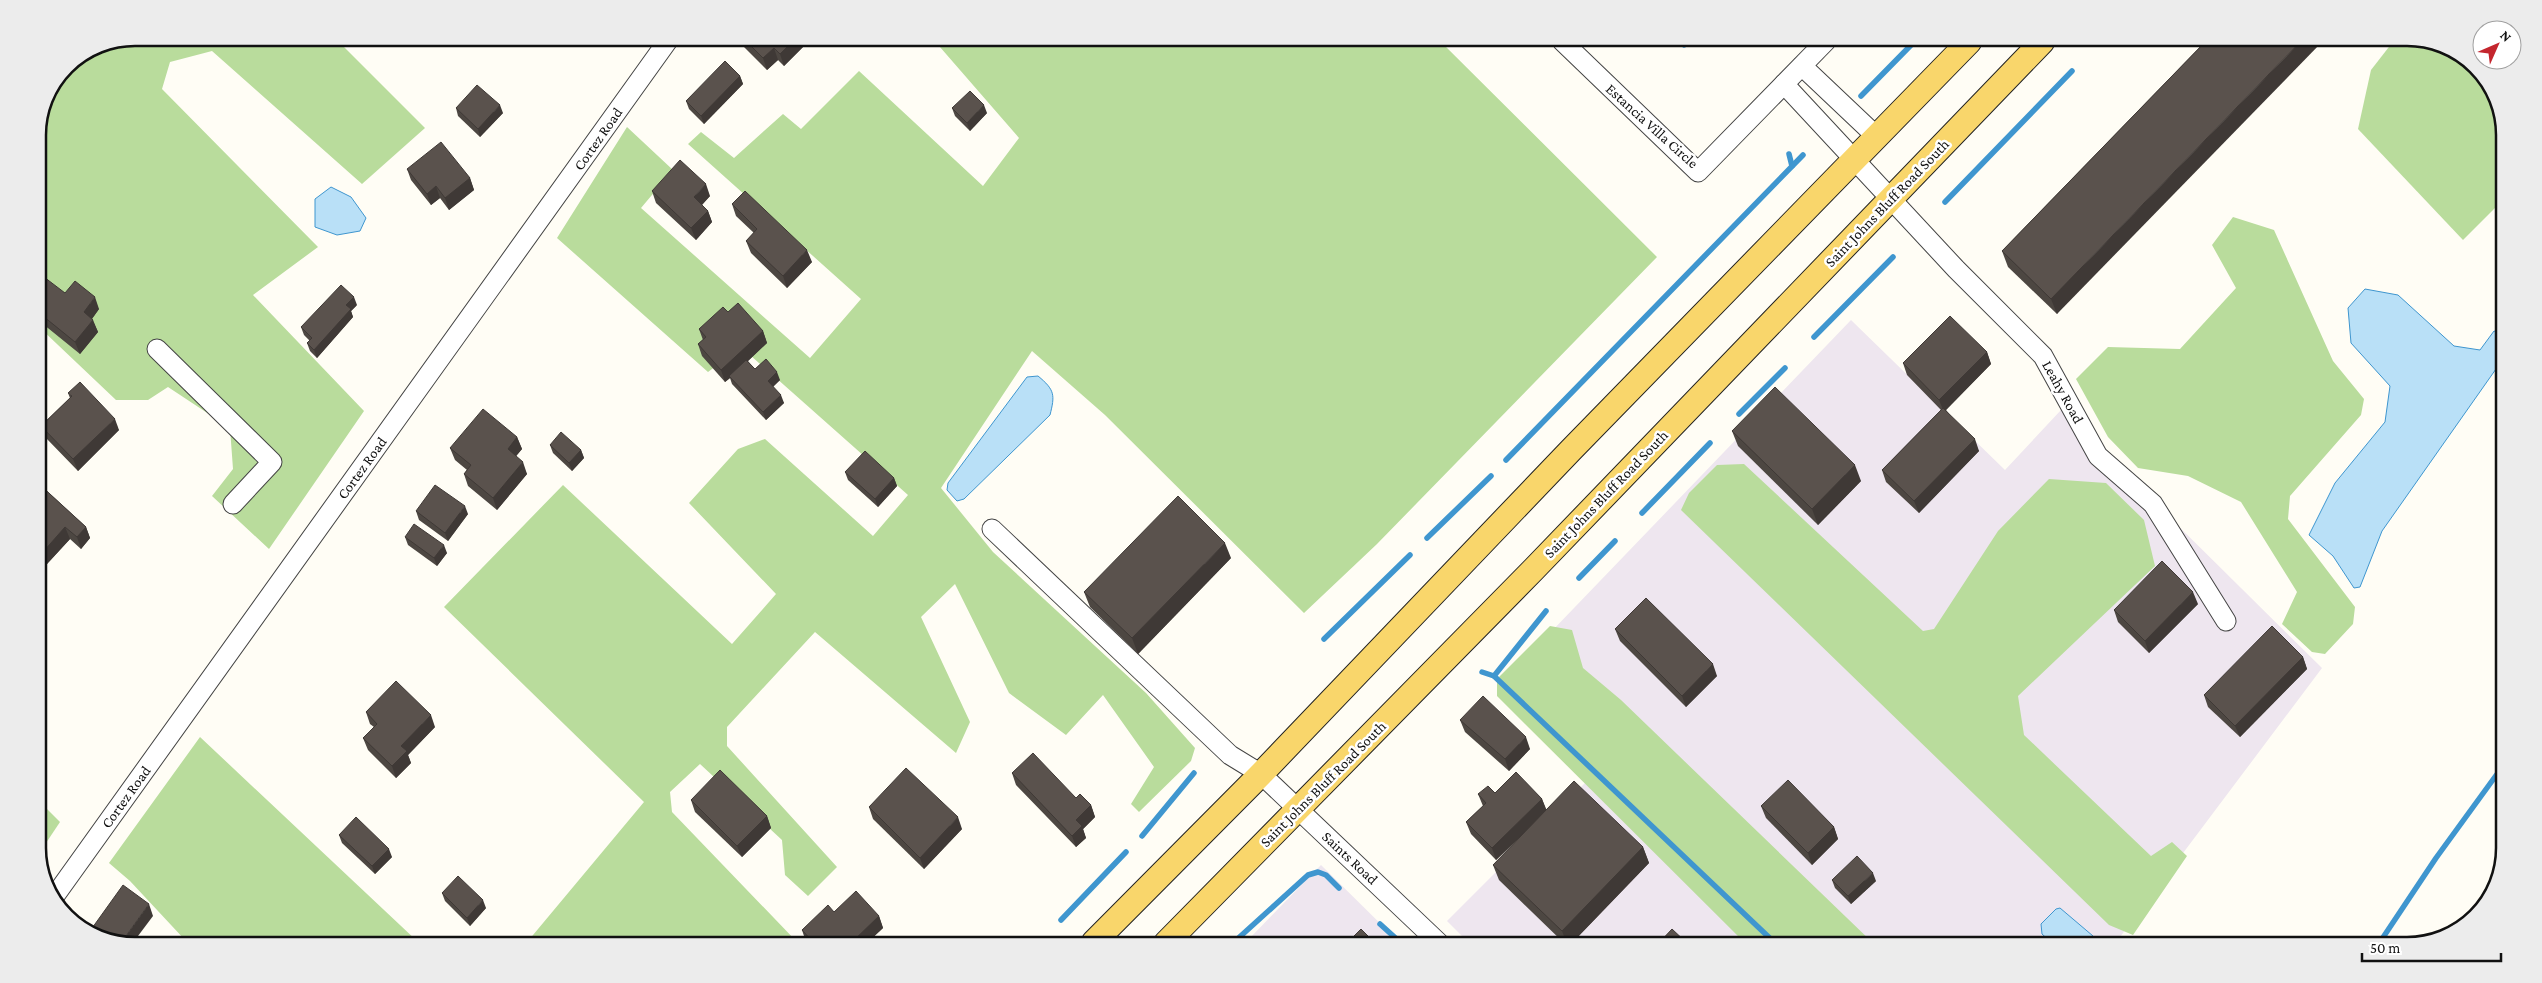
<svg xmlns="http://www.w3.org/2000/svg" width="2542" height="983" font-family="'Crimson Pro',serif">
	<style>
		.industrial { fill: #eee6ef }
		.forest { fill: #b9dc9c }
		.water { fill: #b9e0f7; stroke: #3f96cf }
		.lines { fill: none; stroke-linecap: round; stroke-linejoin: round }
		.stream { stroke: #3f96cf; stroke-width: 5.5 }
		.minor-casing { stroke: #444; stroke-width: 21 }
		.major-casing { stroke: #222; stroke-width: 26 }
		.minor { stroke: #fff; stroke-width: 19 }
		.major { stroke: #f9d66b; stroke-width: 24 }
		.wall { fill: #4d4742 }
		.shaded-wall { fill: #3f3936 }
		.building { fill: #5a524d; stroke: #3f3936 }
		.labels { text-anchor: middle; stroke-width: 5; stroke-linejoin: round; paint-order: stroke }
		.street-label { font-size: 15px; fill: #111; stroke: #fff }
		.rim { fill: none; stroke: #111; stroke-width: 2.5 }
	</style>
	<rect width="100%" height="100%" fill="#fffdf5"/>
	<g class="industrial">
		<path d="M 1851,320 L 2005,470 L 2061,410 L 2322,668 L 2114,945 L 1469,943 L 1447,921 L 1590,778 L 1499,686 Z"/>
		<path d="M 1321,865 L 1400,943 L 1245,943 Z"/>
	</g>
	<g class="forest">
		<path d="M 135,38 L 335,38 L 425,128 L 362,184 L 212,51 L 170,62 L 162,89 L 318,247 L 253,295 L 364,411 L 269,549 L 212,496 L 233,469 L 230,428 L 168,387 L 148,400 L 116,400 L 38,326 L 38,129 L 45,98 L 66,66 L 98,45 Z"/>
		<path d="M 933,39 L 1439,40 L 1657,257 L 1377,544 L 1304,613 L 1105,415 L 1032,351 L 941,488 L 993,552 L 1146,693 L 1195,748 L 1191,761 L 1139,812 L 1131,804 L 1154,767 L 1103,695 L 1066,735 L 1009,693 L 955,584 L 921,617 L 970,722 L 956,753 L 815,632 L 727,727 L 727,746 L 837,867 L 808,896 L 785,875 L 782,840 L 700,764 L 670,792 L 672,812 L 797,942 L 528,941 L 644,802 L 444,607 L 563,485 L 732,644 L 776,594 L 689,503 L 738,449 L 765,439 L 873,536 L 908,495 L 741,347 L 708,372 L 557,238 L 627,127 L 673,170 L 641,208 L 810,358 L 861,299 L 688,144 L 701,132 L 734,158 L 783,114 L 801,129 L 859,71 L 983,186 L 1019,138 Z"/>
		<path d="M 2392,43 L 2438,43 L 2484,76 L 2504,129 L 2504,199 L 2463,240 L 2358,129 L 2371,70 Z"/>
		<path d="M 2233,217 L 2274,230 L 2333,361 L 2364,399 L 2361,415 L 2290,496 L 2288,519 L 2355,607 L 2353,624 L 2325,654 L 2312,652 L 2282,624 L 2297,592 L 2241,502 L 2188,476 L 2138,468 L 2108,437 L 2076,379 L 2108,347 L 2180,349 L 2236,288 L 2212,245 Z"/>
		<path d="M 1744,464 L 1923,631 L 1934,629 L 1998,531 L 2049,479 L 2106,483 L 2144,520 L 2155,566 L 2018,696 L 2024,735 L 2151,856 L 2172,842 L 2187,856 L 2133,935 L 2109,925 L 1681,510 L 1689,493 L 1717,465 Z"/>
		<path d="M 1550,626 L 1572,630 L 1583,668 L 1621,700 L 1874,944 L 1746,944 L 1497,696 L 1497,679 Z"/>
		<path d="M 200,737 L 417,941 L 185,940 L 130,881 L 109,863 Z"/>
		<path d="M 38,800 L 60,822 L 38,855 Z"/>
	</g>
	<g class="water">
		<path d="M 331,187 L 351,197 L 366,218 L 360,231 L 337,235 L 315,227 L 315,199 Z"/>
		<path d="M 2365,289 L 2398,295 L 2454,346 L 2480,350 L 2494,331 L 2503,334 L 2503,359 L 2382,531 L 2360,587 L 2354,588 L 2333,556 L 2309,535 L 2335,483 L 2385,422 L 2390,386 L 2351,343 L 2348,308 Z"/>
		<path d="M 1038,376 C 1055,390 1055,395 1050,415 L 964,499 L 957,501 L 947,490 L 948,483 L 1027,377 Z"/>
		<path d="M 2060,908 L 2093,936 L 2094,945 L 2054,945 L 2042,934 L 2041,924 L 2056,909 Z"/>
	</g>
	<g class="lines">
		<g class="stream">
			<path d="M 1684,45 L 1685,41"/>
			<path d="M 1861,96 L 1914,42"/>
			<path d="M 1789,154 L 1792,166"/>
			<path d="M 1945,202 L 2072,71"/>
			<path d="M 1814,337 L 1893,257"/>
			<path d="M 1739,414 L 1785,368"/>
			<path d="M 1506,460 L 1803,155"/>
			<path d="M 1642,513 L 1710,443"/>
			<path d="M 1427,538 L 1491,476"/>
			<path d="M 1579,578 L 1615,541"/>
			<path d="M 1324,639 L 1410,555"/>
			<path d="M 1482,672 L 1494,676 L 1546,611"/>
			<path d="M 1494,676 L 1776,944"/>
			<path d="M 1142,836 L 1194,773"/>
			<path d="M 1061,920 L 1126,852"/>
			<path d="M 1380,924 L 1401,943"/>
			<path d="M 1233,943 L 1308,875 L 1318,872 L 1326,875 L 1339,888"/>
			<path d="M 2378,945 L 2436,858 L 2500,770"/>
		</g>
		<g class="minor-casing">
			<g id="minor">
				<path d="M 1562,41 L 1698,172 L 1826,41"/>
				<path d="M 1802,66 L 1877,137"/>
				<path d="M 1784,84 L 1956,269 L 2043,356 L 2098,456 L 2153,504 L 2226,621"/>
				<path d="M 157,349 L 272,462 L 233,504"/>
				<path d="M 992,529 L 1230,755 L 1261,774 L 1439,943"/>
				<path d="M 54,897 L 669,39"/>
			</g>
		</g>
		<g class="major-casing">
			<g id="major">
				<path d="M 1094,942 L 1261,774 L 1571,450 L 1969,42"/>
				<path d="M 1166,943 L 1534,569 L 2042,42"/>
			</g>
		</g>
		<use href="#minor" class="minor"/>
		<use href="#major" class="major"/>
	</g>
	<g class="wall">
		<path d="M 739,39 L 805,39 L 806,44 L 784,66 L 778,60 L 767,70 L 741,44 Z"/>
		<path d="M 2205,42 L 2057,314 L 2008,267 L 2002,251 Z"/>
		<path d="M 740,76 L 743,84 L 704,124 L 689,109 L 686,101 Z"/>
		<path d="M 456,108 L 503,113 L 480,137 L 458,116 Z"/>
		<path d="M 952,108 L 987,113 L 970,131 L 955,116 Z"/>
		<path d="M 407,169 L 470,178 L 474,190 L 449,210 L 440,198 L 431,205 L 411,180 Z"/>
		<path d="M 652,191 L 710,196 L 702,205 L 708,211 L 712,222 L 696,240 L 656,203 Z"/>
		<path d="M 732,204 L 812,262 L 787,288 L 751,253 L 746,241 L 754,233 L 736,216 Z"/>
		<path d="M 38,285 L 65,293 L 99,309 L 92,319 L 98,332 L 80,354 L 38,320 Z"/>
		<path d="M 357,305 L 351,311 L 353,317 L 317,358 L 310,351 L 307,343 L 310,341 L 304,335 L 301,327 Z"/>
		<path d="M 728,312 L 763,331 L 767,343 L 748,361 L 755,369 L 780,380 L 773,387 L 784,403 L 766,420 L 732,384 L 730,378 L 725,382 L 702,356 L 698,344 L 703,340 L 699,329 Z"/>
		<path d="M 1987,352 L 1991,364 L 1946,410 L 1979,451 L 1919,513 L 1886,482 L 1882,470 L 1941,410 L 1907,375 L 1903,363 Z"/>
		<path d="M 68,393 L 119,430 L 78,471 L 46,438 L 41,426 L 70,398 Z"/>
		<path d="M 1732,431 L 1861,481 L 1818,525 L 1738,446 Z"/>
		<path d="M 517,437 L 522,449 L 516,456 L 527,474 L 497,510 L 468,486 L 464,474 L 467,470 L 455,460 L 450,448 Z"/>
		<path d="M 550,445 L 581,450 L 584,458 L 572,471 L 553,453 Z"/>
		<path d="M 845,472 L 894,478 L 897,486 L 878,507 L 848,480 Z"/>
		<path d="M 38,483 L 86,527 L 90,538 L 81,549 L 70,539 L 47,564 L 38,555 Z"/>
		<path d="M 416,511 L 468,514 L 448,541 L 419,520 Z"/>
		<path d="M 405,537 L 447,553 L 437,566 L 408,545 Z"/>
		<path d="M 1231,558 L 1138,654 L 1090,607 L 1084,592 Z"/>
		<path d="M 2198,604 L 2149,653 L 2118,622 L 2114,610 Z"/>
		<path d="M 1615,629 L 1717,676 L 1686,707 L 1620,641 Z"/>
		<path d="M 2303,657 L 2307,669 L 2240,737 L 2208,707 L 2204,695 Z"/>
		<path d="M 366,712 L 435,727 L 408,755 L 411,763 L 396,778 L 368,750 L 363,738 L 374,727 L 370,724 Z"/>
		<path d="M 1460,720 L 1530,749 L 1509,771 L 1465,732 Z"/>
		<path d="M 1012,773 L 1076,798 L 1091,805 L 1095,817 L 1083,829 L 1086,838 L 1076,847 L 1016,785 Z"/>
		<path d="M 1495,793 L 1542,799 L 1546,810 L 1643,847 L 1649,863 L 1571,944 L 1565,944 L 1499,880 L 1493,865 L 1529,828 L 1496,860 L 1471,834 L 1466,822 L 1483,806 L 1478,794 Z"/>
		<path d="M 691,800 L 767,816 L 771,828 L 742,857 L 695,812 Z"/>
		<path d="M 1761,806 L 1834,827 L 1838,839 L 1812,865 L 1766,818 Z"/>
		<path d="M 869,807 L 962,829 L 924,869 L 873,819 Z"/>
		<path d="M 339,835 L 392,857 L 375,874 L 342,843 Z"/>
		<path d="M 1832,880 L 1876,881 L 1851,904 L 1835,888 Z"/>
		<path d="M 442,893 L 486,908 L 470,926 L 445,901 Z"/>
		<path d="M 834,912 L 879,916 L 883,928 L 868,942 L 806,942 L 802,930 Z"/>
	</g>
	<g class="shaded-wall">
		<path d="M 795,39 L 805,39 L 806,44 L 784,66 L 780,54 Z"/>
		<path d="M 2300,42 L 2321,43 L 2057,314 L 2051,299 Z"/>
		<path d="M 774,48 L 778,60 L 767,70 L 763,58 Z"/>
		<path d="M 740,76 L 743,84 L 704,124 L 701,116 Z"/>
		<path d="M 500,105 L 503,113 L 480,137 L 478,129 Z"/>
		<path d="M 984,105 L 987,113 L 970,131 L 967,123 Z"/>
		<path d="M 470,178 L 474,190 L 449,210 L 445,198 Z"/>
		<path d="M 706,184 L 710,196 L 698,209 L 694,197 Z"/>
		<path d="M 436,186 L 440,198 L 431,205 L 427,194 Z"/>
		<path d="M 708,211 L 712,222 L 696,240 L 691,228 Z"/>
		<path d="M 807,250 L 812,262 L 787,288 L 783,276 Z"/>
		<path d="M 95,297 L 99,309 L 88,324 L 84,312 Z"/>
		<path d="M 354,297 L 357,305 L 351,311 L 353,317 L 317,358 L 314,350 L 346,305 Z"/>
		<path d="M 93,320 L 98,332 L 80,354 L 75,342 Z"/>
		<path d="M 763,331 L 767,343 L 731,377 L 729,376 L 730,378 L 725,382 L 721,370 Z"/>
		<path d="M 41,346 L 45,358 L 38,365 L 38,349 Z"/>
		<path d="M 1987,352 L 1991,364 L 1944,412 L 1939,400 Z"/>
		<path d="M 777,372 L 780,380 L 770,389 L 768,381 Z"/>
		<path d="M 781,395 L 784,403 L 766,420 L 763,412 Z"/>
		<path d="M 115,419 L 119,430 L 78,471 L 73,459 Z"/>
		<path d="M 517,437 L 522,449 L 512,461 L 508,449 Z"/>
		<path d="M 1975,439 L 1979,451 L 1919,513 L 1914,501 Z"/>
		<path d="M 581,450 L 584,458 L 572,471 L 569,463 Z"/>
		<path d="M 523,462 L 527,474 L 497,510 L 493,498 Z"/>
		<path d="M 1855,465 L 1861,481 L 1818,525 L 1812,509 Z"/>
		<path d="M 894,478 L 897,486 L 878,507 L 875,499 Z"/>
		<path d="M 465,506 L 468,514 L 448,541 L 445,533 Z"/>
		<path d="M 65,527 L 70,539 L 47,564 L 43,552 Z"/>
		<path d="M 86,527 L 90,538 L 81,549 L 77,537 Z"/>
		<path d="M 1225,543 L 1231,558 L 1138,654 L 1132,638 Z"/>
		<path d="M 444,545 L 447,553 L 437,566 L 434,558 Z"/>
		<path d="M 2193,592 L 2198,604 L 2149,653 L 2145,641 Z"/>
		<path d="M 2303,657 L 2307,669 L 2240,737 L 2235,726 Z"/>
		<path d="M 1713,664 L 1717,676 L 1686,707 L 1682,696 Z"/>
		<path d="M 431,715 L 435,727 L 408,755 L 411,763 L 396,778 L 392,766 L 401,746 Z"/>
		<path d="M 1526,737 L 1530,749 L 1509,771 L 1505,759 Z"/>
		<path d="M 1542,799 L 1547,811 L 1496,860 L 1492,848 Z"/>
		<path d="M 1091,805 L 1095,817 L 1083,829 L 1086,838 L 1076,847 L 1072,836 L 1076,820 Z"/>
		<path d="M 767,816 L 771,828 L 742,857 L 737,846 Z"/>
		<path d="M 958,817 L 962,829 L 924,869 L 920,858 Z"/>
		<path d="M 1834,827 L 1838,839 L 1812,865 L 1808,853 Z"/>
		<path d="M 1643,847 L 1649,863 L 1571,944 L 1567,944 L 1562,931 Z"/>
		<path d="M 389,849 L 392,857 L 375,874 L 372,866 Z"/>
		<path d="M 1873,873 L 1876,881 L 1851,904 L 1848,896 Z"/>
		<path d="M 483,900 L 486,908 L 470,926 L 467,918 Z"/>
		<path d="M 149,904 L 153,916 L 135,940 L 123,940 Z"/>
		<path d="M 879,916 L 883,928 L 868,942 L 852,942 Z"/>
	</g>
	<g class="building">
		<path d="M 744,39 L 795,39 L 780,54 L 774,48 L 763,58 Z"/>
		<path d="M 2205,42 L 2300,42 L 2051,299 L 2002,251 Z"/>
		<path d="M 725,61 L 740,76 L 701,116 L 686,101 Z"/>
		<path d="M 477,85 L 500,105 L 478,129 L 456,108 Z"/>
		<path d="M 970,91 L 984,105 L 967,123 L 952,108 Z"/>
		<path d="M 441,142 L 470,178 L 445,198 L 436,186 L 427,194 L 407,169 Z"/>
		<path d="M 680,160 L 706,184 L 694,197 L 708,211 L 691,228 L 652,191 Z"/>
		<path d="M 745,191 L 807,250 L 783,276 L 746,241 L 757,229 L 732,204 Z"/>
		<path d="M 44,277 L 65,293 L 75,281 L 95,297 L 84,312 L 93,320 L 75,342 L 38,312 L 38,285 Z"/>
		<path d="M 341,285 L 354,297 L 346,305 L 351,309 L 314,350 L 307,343 L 312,338 L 301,327 Z"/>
		<path d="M 738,303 L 763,331 L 721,370 L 698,344 L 706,337 L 699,329 L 723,307 L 728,312 Z"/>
		<path d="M 1950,316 L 1987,352 L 1939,400 L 1903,363 Z"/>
		<path d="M 38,343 L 41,346 L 38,349 Z"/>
		<path d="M 766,359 L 777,372 L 768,381 L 781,395 L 763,412 L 729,376 L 746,360 L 755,369 Z"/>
		<path d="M 80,382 L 115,419 L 73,459 L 41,426 L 72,396 L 68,393 Z"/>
		<path d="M 1775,387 L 1855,465 L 1812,509 L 1732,431 Z"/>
		<path d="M 1943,408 L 1975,439 L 1914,501 L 1882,470 Z"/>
		<path d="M 483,409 L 517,437 L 508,449 L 523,462 L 493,498 L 464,474 L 471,465 L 450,448 Z"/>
		<path d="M 561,432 L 581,450 L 569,463 L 550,445 Z"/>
		<path d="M 865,451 L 894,478 L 875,499 L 845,472 Z"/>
		<path d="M 38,483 L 86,527 L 77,537 L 65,527 L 43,552 L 38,547 Z"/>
		<path d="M 435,485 L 465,506 L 445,533 L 416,511 Z"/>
		<path d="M 1178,496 L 1225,543 L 1132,638 L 1084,592 Z"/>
		<path d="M 414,524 L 444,545 L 434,558 L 405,537 Z"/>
		<path d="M 2162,561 L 2193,592 L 2145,641 L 2114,610 Z"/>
		<path d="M 1646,598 L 1713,664 L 1682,696 L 1615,629 Z"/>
		<path d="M 2272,626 L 2303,657 L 2235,726 L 2204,695 Z"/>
		<path d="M 396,681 L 431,715 L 401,746 L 407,751 L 392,766 L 363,738 L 377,724 L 366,712 Z"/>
		<path d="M 1483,696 L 1526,737 L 1505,759 L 1460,720 Z"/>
		<path d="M 1033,753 L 1076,798 L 1080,794 L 1091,805 L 1076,820 L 1082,826 L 1072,836 L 1012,773 Z"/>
		<path d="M 906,768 L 958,817 L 920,858 L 869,807 Z"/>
		<path d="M 720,770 L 767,816 L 737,846 L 691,800 Z"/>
		<path d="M 1516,772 L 1542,799 L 1492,848 L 1466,822 L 1486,803 L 1478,794 L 1488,786 L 1495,793 Z"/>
		<path d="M 1788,780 L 1834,827 L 1808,853 L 1761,806 Z"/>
		<path d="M 1574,781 L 1643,847 L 1562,931 L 1493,865 Z"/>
		<path d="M 356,817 L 389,849 L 372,866 L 339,835 Z"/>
		<path d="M 1857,856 L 1873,873 L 1848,896 L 1832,880 Z"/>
		<path d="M 458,876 L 483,900 L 467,918 L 442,893 Z"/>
		<path d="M 123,885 L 149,904 L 123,940 L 113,940 L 109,937 L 106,940 L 104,940 L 90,931 Z"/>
		<path d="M 856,891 L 879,916 L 852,942 L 840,942 L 837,940 L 835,942 L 813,942 L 802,930 L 828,905 L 834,912 Z"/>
		<path d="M 1361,929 L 1375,943 L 1347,943 Z"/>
		<path d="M 1672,929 L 1688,944 L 1658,944 Z"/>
	</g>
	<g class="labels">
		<g class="street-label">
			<text transform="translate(1652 126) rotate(42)" y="5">Estancia Villa Circle</text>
			<text transform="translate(598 139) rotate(-55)" y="5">Cortez Road</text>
			<text transform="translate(1887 203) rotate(-46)" y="5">Saint Johns Bluff Road South</text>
			<text transform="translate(2063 392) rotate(61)" y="5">Leahy Road</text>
			<text transform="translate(362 468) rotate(-54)" y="5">Cortez Road</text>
			<text transform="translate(1606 494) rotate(-46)" y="5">Saint Johns Bluff Road South</text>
			<text transform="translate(1323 784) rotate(-45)" y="5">Saint Johns Bluff Road South</text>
			<text transform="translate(126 797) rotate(-54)" y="5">Cortez Road</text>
			<text transform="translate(1350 858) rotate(43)" y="5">Saints Road</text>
		</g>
	</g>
	<path d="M0 0H2542V983H0ZM135 46H2407A89 89 0 0 1 2496 135V848A89 89 0 0 1 2407 937H135A89 89 0 0 1 46 848V135A89 89 0 0 1 135 46Z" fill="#ececec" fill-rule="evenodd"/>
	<path class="rim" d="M135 46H2407A89 89 0 0 1 2496 135V848A89 89 0 0 1 2407 937H135A89 89 0 0 1 46 848V135A89 89 0 0 1 135 46Z"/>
	<g transform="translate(2497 45) rotate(45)"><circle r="24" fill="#ffffff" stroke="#a0a0a0"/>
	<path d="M0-4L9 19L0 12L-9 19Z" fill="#c4262e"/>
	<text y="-8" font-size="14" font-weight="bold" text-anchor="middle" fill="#111111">N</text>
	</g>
	<path d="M2362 953v8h139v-8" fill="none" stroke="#111111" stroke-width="2.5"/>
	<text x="2370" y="953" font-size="15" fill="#111111" stroke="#ffffff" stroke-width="4" paint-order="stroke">50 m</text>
</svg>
